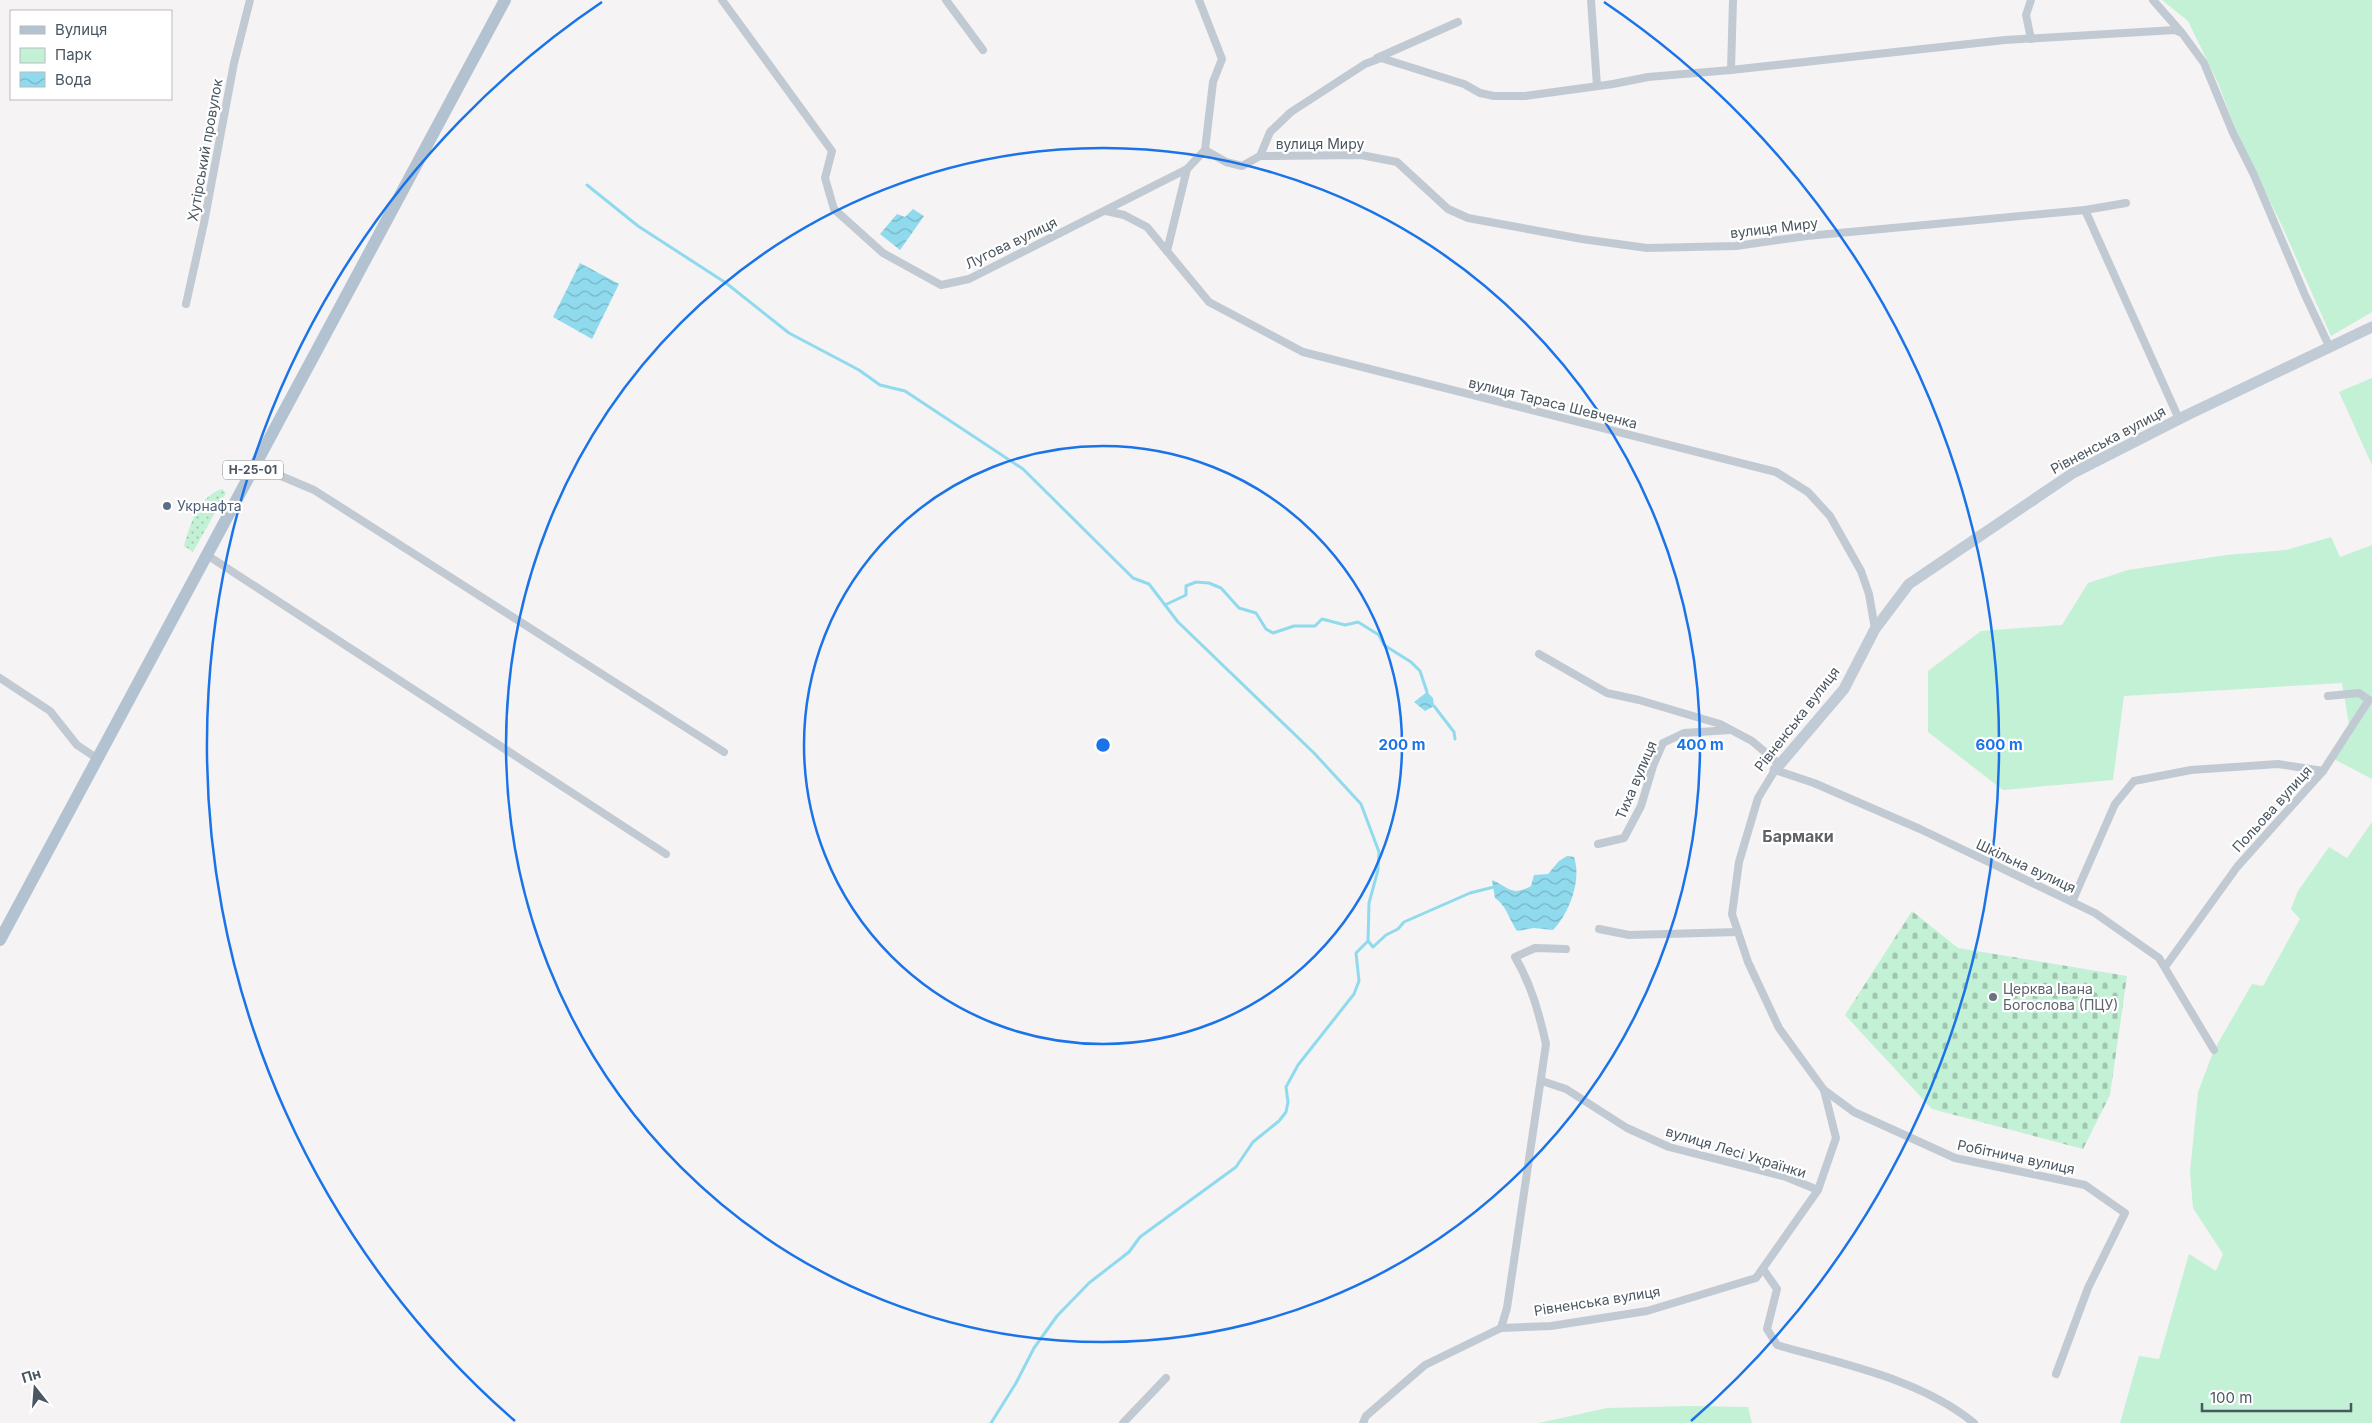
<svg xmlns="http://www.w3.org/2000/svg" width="2372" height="1423" font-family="Inter,sans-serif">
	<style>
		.grass { fill: url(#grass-dots) }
		.cemetery { fill: url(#cemetery-stones) }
		.green { fill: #c3f1d5 }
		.water { fill: url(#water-waves) }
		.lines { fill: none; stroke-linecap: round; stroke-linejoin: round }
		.stream { stroke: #90daee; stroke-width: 3 }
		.street { stroke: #c1cad2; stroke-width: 8 }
		.secondary { stroke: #c1cbd6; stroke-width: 11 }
		.primary { stroke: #b3c2d1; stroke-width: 12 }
		.ring { fill: none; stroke: #1a73e8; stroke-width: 2.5 }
		.service-dot { fill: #5c6f8a; stroke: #fff; stroke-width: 2 }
		.worship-dot { fill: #6b7280; stroke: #fff; stroke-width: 2 }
		.labels { text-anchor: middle; stroke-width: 4.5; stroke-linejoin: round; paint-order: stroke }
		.shield { fill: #fff; stroke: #808990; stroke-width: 1 }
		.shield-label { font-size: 12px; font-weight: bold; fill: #4a5661 }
		.street-label { font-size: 14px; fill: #4a5661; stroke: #fff }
		.service-label { font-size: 14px; fill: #4e5e75; stroke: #fff; text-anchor: start }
		.worship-label { font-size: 14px; fill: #5b616d; stroke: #fff; text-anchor: start }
		.quarter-label { font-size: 16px; font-weight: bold; fill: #5f6368; stroke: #fff }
		.centre { fill: #1a73e8; stroke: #fff; stroke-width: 2.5 }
		.ring-label { font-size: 15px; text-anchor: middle; font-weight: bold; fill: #1a73e8; stroke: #fff; stroke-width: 4.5; stroke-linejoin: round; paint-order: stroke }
	</style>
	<defs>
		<pattern id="grass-dots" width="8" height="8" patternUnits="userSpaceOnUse" patternTransform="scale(1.25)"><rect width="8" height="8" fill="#c3f1d5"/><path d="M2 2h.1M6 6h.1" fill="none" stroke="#a0c6b0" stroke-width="1.8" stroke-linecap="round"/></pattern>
		<pattern id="cemetery-stones" width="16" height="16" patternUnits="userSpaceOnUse" patternTransform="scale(1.25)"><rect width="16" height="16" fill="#c3f1d5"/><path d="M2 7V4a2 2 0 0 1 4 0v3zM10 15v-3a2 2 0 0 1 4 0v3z" fill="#a0c6b0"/></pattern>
		<pattern id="water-waves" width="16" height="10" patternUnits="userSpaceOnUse" patternTransform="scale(1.25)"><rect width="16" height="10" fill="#90daee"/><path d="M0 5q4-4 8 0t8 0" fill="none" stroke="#78b4c4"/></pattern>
	</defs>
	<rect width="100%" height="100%" fill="#f5f3f3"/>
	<path class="grass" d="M 222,489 L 226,493 L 193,552 L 184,546 C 190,524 198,497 222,489 Z"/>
	<path class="cemetery" d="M 1912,911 L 1958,948 L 2127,976 L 2110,1095 L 2083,1149 L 1932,1109 L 1845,1015 Z"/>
	<g class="green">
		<path d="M 2162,0 L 2372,0 L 2372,312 L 2331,336 L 2282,226 L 2239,138 L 2218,83 L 2188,21 Z"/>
		<path d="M 2372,378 L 2372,465 L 2339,392 Z"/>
		<path d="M 2331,537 L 2340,557 L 2372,545 L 2372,779 L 2332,758 L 2351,736 L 2342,683 L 2124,696 L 2113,780 L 2003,790 L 1928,732 L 1928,671 L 1981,631 L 2062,625 L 2088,583 L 2128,570 L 2226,555 L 2286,550 Z"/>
		<path d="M 2372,822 L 2372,1423 L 2120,1423 L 2139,1356 L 2159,1359 L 2189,1254 L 2216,1271 L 2223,1254 L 2193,1208 L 2190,1172 L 2198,1092 L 2214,1050 L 2252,984 L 2263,986 L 2300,919 L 2291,909 L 2298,891 L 2329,847 L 2347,858 Z"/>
		<path d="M 1690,1406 L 1748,1407 L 1752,1423 L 1539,1423 L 1607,1408 Z"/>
	</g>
	<g class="water">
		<path d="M 913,209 L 924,216 L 900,250 L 880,234 L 897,214 L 905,217 Z"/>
		<path d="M 580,263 L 619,284 L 592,339 L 553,317 Z"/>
		<path d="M 1427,692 L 1433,698 L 1434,706 L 1425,711 L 1414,702 Z"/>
		<path d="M 1567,856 L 1574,857 C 1582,880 1569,914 1553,930 L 1534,928 L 1517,931 C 1509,919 1506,905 1495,898 L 1492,880 C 1509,887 1511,897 1531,886 L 1534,875 L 1548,874 L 1559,861 Z"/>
	</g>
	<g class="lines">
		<g class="stream">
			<path d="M 587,185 L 638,226 L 726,283 L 789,333 L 859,370 L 880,385 L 905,391 L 1023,469 L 1133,578 L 1149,584 L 1178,622 L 1314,753 L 1361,804 L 1379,852 L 1378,870 L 1369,903 L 1368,941 L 1356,953 L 1359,981 L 1354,994 L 1298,1065 L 1286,1087 L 1288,1102 L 1286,1112 L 1279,1121 L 1253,1142 L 1236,1167 L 1140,1237 L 1129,1252 L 1089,1283 L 1057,1316 L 1034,1348 L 1016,1383 L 991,1423"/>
			<path d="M 1165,605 L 1186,595 L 1186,586 L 1196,582 L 1209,583 L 1221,588 L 1239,608 L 1256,613 L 1266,629 L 1273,633 L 1294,626 L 1315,626 L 1322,619 L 1345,625 L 1358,622 L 1379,635 L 1384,645 L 1411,662 L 1420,671 L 1427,692"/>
			<path d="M 1434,706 L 1454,732 L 1455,739"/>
			<path d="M 1368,941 L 1373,947 L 1386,935 L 1398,929 L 1404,922 L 1470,893 L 1494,887"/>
		</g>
		<g class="street">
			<path d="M 722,0 L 832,151 L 825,178 L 834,209 L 883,253 L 941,285 L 969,279 L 1187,169"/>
			<path d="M 946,0 L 983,50"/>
			<path d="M 1591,0 L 1597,86"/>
			<path d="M 2153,0 L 2181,32"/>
			<path d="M 2031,39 L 2026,15 L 2031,0"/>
			<path d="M 1377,58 L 1458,22"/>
			<path d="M 1731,70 L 1733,0"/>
			<path d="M 1205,150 L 1226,162 L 1242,166 L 1260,156 L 1270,132 L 1291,112 L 1365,64 L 1381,58 L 1464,84 L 1480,93 L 1494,96 L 1525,96 L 1613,84 L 1648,77 L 1731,70 L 2005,40 L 2175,30 L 2182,33 L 2204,63 L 2233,133 L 2254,175 L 2305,295 L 2330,348"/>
			<path d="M 1260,156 L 1361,155 L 1397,162 L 1448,209 L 1468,218 L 1582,239 L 1647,248 L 1736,246 L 1807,236 L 2085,210 L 2179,419"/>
			<path d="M 2085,210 L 2126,203"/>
			<path d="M 1106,211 L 1124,215 L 1147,227 L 1209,302 L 1303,352 L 1776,472 L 1808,492 L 1830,516 L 1861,571 L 1869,594 L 1875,629"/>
			<path d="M 1167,251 L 1187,169 L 1205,150 L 1213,82 L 1222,59 L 1199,0"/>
			<path d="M 186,304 L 204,223 L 234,63 L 250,0"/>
			<path d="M 255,465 L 314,490 L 724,752"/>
			<path d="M 207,555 L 666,854"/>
			<path d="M 1539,654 L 1607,693 L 1639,700 L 1720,724 L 1752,741 L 1779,764"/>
			<path d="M 0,678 L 50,711 L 77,745 L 98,759"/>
			<path d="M 1598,844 L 1624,838 L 1641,806 L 1653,766 L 1663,743 L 1684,733 L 1730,730"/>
			<path d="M 2072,902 L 2115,804 L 2134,781 L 2191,770 L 2278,764 L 2323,771"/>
			<path d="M 1599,929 L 1629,935 L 1738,932"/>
			<path d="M 2165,967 L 2237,867 L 2323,771 L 2369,700 L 2359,693 L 2328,696"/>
			<path d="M 1542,1081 L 1566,1089 L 1627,1128 L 1669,1147 L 1786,1177 L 1818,1190"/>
			<path d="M 1824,1090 L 1854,1112 L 1955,1158 L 2085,1185 L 2125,1213 L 2088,1288 L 2056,1374"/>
			<path d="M 1763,1269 L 1777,1289 L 1767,1329 L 1777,1345 C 1842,1364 1921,1379 1974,1423"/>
			<path d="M 1501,1328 L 1507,1308 L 1546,1044 C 1539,1013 1531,984 1515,957 L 1535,948 L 1566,949"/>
			<path d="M 1123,1423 L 1166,1378"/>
			<path d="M 1363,1423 L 1366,1416 L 1425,1365 L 1501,1328 L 1551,1326 L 1647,1311 L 1756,1278 L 1818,1190 L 1836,1138 L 1824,1090 L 1779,1028 L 1748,962 L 1732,914 L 1739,862 L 1758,798 L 1775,770 L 1814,783 L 1920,829 L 2095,913 L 2159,958 L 2214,1050"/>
		</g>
		<path class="secondary" d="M 1775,770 L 1844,689 L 1875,629 L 1909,584 L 2073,473 L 2187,415 L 2372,327"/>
		<path class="primary" d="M 0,940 L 505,0"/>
	</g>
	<g class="ring">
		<circle cx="1103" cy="745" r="299"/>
		<circle cx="1103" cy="745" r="597"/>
		<path d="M515 1421A896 896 0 0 1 602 2M1604 2A896 896 0 0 1 1691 1421"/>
	</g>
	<circle class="service-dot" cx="167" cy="506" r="5"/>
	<circle class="worship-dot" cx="1993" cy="997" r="5"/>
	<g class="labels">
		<rect class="shield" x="223" y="460.5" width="60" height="19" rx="4"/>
		<g class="shield-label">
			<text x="253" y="474">Н-25-01</text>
		</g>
		<g class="street-label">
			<text x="1320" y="149">вулиця Миру</text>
			<text transform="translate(205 150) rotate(-80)" y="5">Хутірський провулок</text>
			<text transform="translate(1774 228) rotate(-7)" y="5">вулиця Миру</text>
			<text transform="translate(1011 243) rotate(-26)" y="5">Лугова вулиця</text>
			<text transform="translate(1553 403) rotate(14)" y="5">вулиця Тараса Шевченка</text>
			<text transform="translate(2108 440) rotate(-28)" y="5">Рівненська вулиця</text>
			<text transform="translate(1797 719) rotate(-52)" y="5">Рівненська вулиця</text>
			<text transform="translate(1636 780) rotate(-67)" y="5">Тиха вулиця</text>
			<text transform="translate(2272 809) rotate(-48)" y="5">Польова вулиця</text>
			<text transform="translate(2026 866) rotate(25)" y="5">Шкільна вулиця</text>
			<text transform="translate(1736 1152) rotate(17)" y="5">вулиця Лесі Українки</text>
			<text transform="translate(2016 1157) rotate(12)" y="5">Робітнича вулиця</text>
			<text transform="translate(1597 1301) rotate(-9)" y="5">Рівненська вулиця</text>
		</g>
		<g class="service-label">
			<text x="177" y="511">Укрнафта</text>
		</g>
		<g class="worship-label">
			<text x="2003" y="994">Церква Івана<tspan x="2003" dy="16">Богослова (ПЦУ)</tspan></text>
		</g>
		<g class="quarter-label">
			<text x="1798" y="842">Бармаки</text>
		</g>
	</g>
	<circle cx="1103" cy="745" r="8" class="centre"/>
	<g class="ring-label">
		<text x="1402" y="750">200 m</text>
		<text x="1700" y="750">400 m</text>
		<text x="1999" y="750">600 m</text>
	</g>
	<rect x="10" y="10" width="162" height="90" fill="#ffffff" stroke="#b7bbc0"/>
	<rect x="20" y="26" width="25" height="8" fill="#b3c2d1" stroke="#b7bbc0"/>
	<text x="55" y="35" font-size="15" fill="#4a5661">Вулиця</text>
	<rect x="20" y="48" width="25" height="15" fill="#c3f1d5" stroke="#b7bbc0"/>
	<text x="55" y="60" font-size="15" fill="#4a5661">Парк</text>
	<rect x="20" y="72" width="25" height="15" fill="url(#water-waves)" stroke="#b7bbc0"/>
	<text x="55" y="85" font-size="15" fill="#4a5661">Вода</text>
	<g transform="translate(35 1388) rotate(343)" stroke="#ffffff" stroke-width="4" paint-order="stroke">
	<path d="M0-4L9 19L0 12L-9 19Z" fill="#4a5661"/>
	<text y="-8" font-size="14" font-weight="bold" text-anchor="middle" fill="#4a5661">Пн</text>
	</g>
	<path d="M2202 1403v8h149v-8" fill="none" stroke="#4a5661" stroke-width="2.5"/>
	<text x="2210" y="1403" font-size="15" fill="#4a5661" stroke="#ffffff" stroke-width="4" paint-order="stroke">100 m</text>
</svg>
